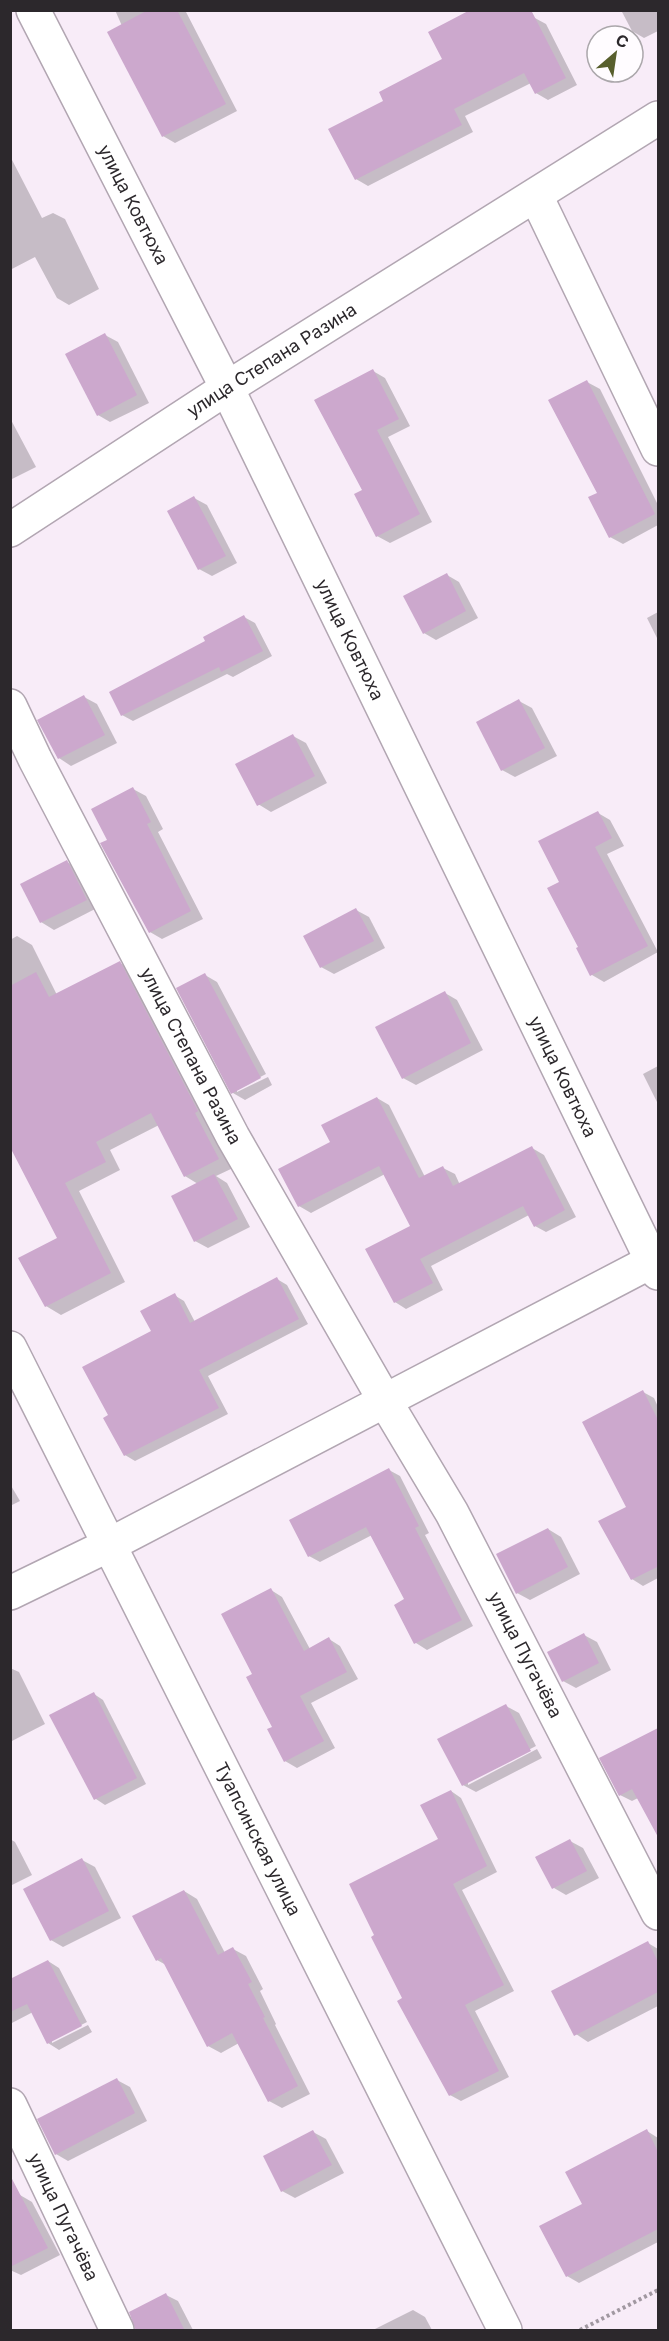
<svg xmlns="http://www.w3.org/2000/svg" width="669" height="2341" font-family="Inter,sans-serif">
	<style>
		.shadow { fill: #0003 }
		.building { fill: #cca8cd }
		.lines { fill: none; stroke-linecap: round; stroke-linejoin: round }
		.minor-casing { stroke: #b2a6b2; stroke-width: 36 }
		.path { stroke: #a198a1; stroke-width: 4; stroke-dasharray: 3 3; stroke-linecap: butt }
		.minor { stroke: #fff; stroke-width: 33 }
		.labels { text-anchor: middle; stroke-width: 5; stroke-linejoin: round; paint-order: stroke }
		.street-label { font-size: 18px; fill: #2c282c; stroke: #fffcff }
	</style>
	<rect width="100%" height="100%" fill="#f8ecf8"/>
	<g class="shadow">
		<path d="M 115,10 L 185,10 L 237,111 L 175,143 L 163,136 L 122,26 Z"/>
		<path d="M 621,10 L 658,10 L 658,31 L 644,38 L 632,31 Z"/>
		<path d="M 533,17 L 546,24 L 577,85 L 548,100 L 536,93 L 531,83 L 465,116 L 473,132 L 368,186 L 356,179 L 386,102 L 444,60 Z"/>
		<path d="M 10,156 L 42,218 L 53,213 L 65,219 L 99,289 L 69,305 L 57,298 L 35,257 L 10,270 Z"/>
		<path d="M 105,335 L 118,342 L 149,403 L 110,422 L 98,415 Z"/>
		<path d="M 373,371 L 385,378 L 410,426 L 388,437 L 432,522 L 390,543 L 377,536 L 364,491 Z"/>
		<path d="M 587,382 L 600,389 L 658,505 L 658,525 L 623,544 L 610,537 L 599,494 Z"/>
		<path d="M 10,418 L 36,467 L 10,480 Z"/>
		<path d="M 194,498 L 207,505 L 237,563 L 212,576 L 199,569 Z"/>
		<path d="M 447,575 L 459,582 L 478,618 L 436,640 L 424,633 Z"/>
		<path d="M 658,612 L 658,640 L 647,618 Z"/>
		<path d="M 244,617 L 255,623 L 272,656 L 233,677 L 227,674 L 133,721 L 122,715 L 111,692 L 207,641 Z"/>
		<path d="M 84,697 L 97,704 L 117,743 L 71,766 L 59,758 Z"/>
		<path d="M 519,701 L 532,708 L 557,756 L 515,777 L 502,770 Z"/>
		<path d="M 293,736 L 306,743 L 327,783 L 271,812 L 258,804 Z"/>
		<path d="M 133,789 L 146,796 L 163,829 L 158,832 L 203,919 L 162,939 L 150,932 L 109,840 Z"/>
		<path d="M 598,813 L 610,820 L 624,846 L 607,854 L 658,952 L 604,982 L 592,975 L 580,947 L 562,883 Z"/>
		<path d="M 67,862 L 79,869 L 99,907 L 54,930 L 41,922 L 22,885 Z"/>
		<path d="M 356,910 L 369,917 L 385,948 L 334,974 L 321,967 Z"/>
		<path d="M 17,936 L 32,945 L 57,995 L 120,963 L 135,971 L 233,1168 L 216,1176 L 227,1183 L 250,1227 L 208,1248 L 195,1241 L 198,1184 L 185,1176 L 159,1125 L 110,1150 L 120,1170 L 79,1191 L 125,1282 L 61,1315 L 46,1306 L 59,1238 L 10,1144 L 10,940 Z"/>
		<path d="M 205,975 L 217,982 L 266,1074 L 237,1089 L 237,1092 L 268,1077 L 272,1085 L 245,1100 L 233,1093 Z"/>
		<path d="M 445,993 L 457,1000 L 483,1050 L 416,1085 L 403,1078 Z"/>
		<path d="M 658,1066 L 658,1104 L 643,1074 Z"/>
		<path d="M 377,1098 L 389,1105 L 425,1177 L 443,1168 L 455,1174 L 460,1185 L 532,1148 L 544,1155 L 576,1217 L 546,1232 L 535,1226 L 529,1215 L 431,1266 L 443,1290 L 406,1309 L 395,1302 L 412,1226 L 385,1174 L 311,1213 L 299,1206 L 332,1142 Z"/>
		<path d="M 277,1279 L 287,1285 L 308,1324 L 208,1376 L 228,1414 L 135,1461 L 125,1455 L 110,1416 L 153,1332 L 174,1295 L 184,1301 L 195,1322 Z"/>
		<path d="M 643,1392 L 654,1398 L 658,1407 L 658,1578 L 643,1586 L 632,1579 L 628,1507 Z"/>
		<path d="M 389,1470 L 400,1476 L 429,1533 L 425,1535 L 473,1626 L 427,1650 L 416,1643 L 406,1600 L 372,1535 L 320,1562 L 309,1556 Z"/>
		<path d="M 10,1484 L 20,1501 L 10,1506 Z"/>
		<path d="M 548,1529 L 561,1537 L 580,1574 L 530,1600 L 517,1593 Z"/>
		<path d="M 271,1590 L 282,1597 L 310,1649 L 329,1639 L 340,1646 L 358,1679 L 311,1703 L 335,1748 L 297,1768 L 285,1761 L 254,1674 Z"/>
		<path d="M 584,1635 L 597,1642 L 611,1670 L 576,1688 L 563,1681 Z"/>
		<path d="M 10,1668 L 19,1672 L 45,1724 L 10,1742 Z"/>
		<path d="M 94,1694 L 103,1700 L 146,1784 L 105,1805 L 96,1799 L 51,1716 Z"/>
		<path d="M 506,1706 L 519,1713 L 536,1746 L 468,1781 L 468,1785 L 537,1749 L 542,1758 L 476,1792 L 463,1785 Z"/>
		<path d="M 658,1730 L 658,1834 L 638,1798 L 632,1801 L 620,1795 L 601,1759 Z"/>
		<path d="M 451,1791 L 461,1798 L 497,1872 L 462,1890 L 514,1991 L 475,2011 L 509,2077 L 461,2101 L 450,2095 L 404,1999 Z"/>
		<path d="M 10,1839 L 15,1842 L 32,1875 L 10,1886 Z"/>
		<path d="M 570,1841 L 583,1848 L 599,1878 L 566,1895 L 554,1888 Z"/>
		<path d="M 82,1860 L 95,1867 L 121,1918 L 63,1947 L 51,1940 Z"/>
		<path d="M 184,1891 L 197,1899 L 225,1953 L 233,1949 L 246,1956 L 263,1989 L 260,1991 L 276,2024 L 275,2025 L 310,2094 L 282,2108 L 269,2101 L 239,2043 L 221,2053 L 208,2046 L 166,1965 L 157,1960 Z"/>
		<path d="M 648,1943 L 658,1949 L 658,2006 L 588,2042 L 576,2034 Z"/>
		<path d="M 48,1961 L 59,1968 L 87,2022 L 52,2040 L 52,2043 L 88,2025 L 92,2032 L 59,2050 L 48,2043 L 33,2012 L 10,2024 L 10,1981 Z"/>
		<path d="M 117,2080 L 130,2087 L 147,2121 L 68,2161 L 56,2154 Z"/>
		<path d="M 647,2131 L 658,2138 L 658,2242 L 579,2283 L 567,2276 L 584,2204 Z"/>
		<path d="M 313,2132 L 326,2139 L 344,2173 L 295,2198 L 282,2191 Z"/>
		<path d="M 20,2195 L 32,2202 L 60,2255 L 21,2275 L 10,2270 L 10,2200 Z"/>
		<path d="M 166,2295 L 178,2301 L 193,2330 L 140,2330 Z"/>
		<path d="M 413,2310 L 425,2317 L 432,2330 L 373,2330 Z"/>
	</g>
	<g class="building">
		<path d="M 148,10 L 177,10 L 226,104 L 162,137 L 107,32 Z"/>
		<path d="M 470,10 L 531,10 L 566,78 L 535,94 L 524,73 L 454,109 L 462,125 L 355,180 L 328,129 L 383,101 L 379,92 L 442,59 L 428,32 Z"/>
		<path d="M 105,333 L 137,395 L 97,416 L 65,354 Z"/>
		<path d="M 373,369 L 399,419 L 377,430 L 420,514 L 376,537 L 354,494 L 362,490 L 314,400 Z"/>
		<path d="M 587,380 L 655,514 L 609,538 L 588,497 L 597,493 L 548,400 Z"/>
		<path d="M 194,496 L 226,556 L 198,570 L 167,511 Z"/>
		<path d="M 447,573 L 466,611 L 423,634 L 403,596 Z"/>
		<path d="M 244,615 L 263,651 L 221,672 L 219,667 L 121,716 L 109,692 L 205,641 L 203,637 Z"/>
		<path d="M 84,695 L 105,735 L 58,759 L 37,720 Z"/>
		<path d="M 519,699 L 545,748 L 501,771 L 476,722 Z"/>
		<path d="M 293,734 L 315,776 L 257,806 L 235,764 Z"/>
		<path d="M 133,787 L 151,822 L 147,824 L 191,911 L 149,933 L 100,843 L 107,840 L 91,809 Z"/>
		<path d="M 598,811 L 612,838 L 595,847 L 648,946 L 590,976 L 576,948 L 578,947 L 547,888 L 559,882 L 538,841 Z"/>
		<path d="M 67,860 L 87,900 L 40,923 L 20,884 Z"/>
		<path d="M 356,908 L 374,941 L 320,968 L 303,936 Z"/>
		<path d="M 120,961 L 198,1111 L 195,1113 L 219,1159 L 184,1177 L 151,1113 L 96,1142 L 106,1162 L 65,1183 L 111,1273 L 45,1307 L 18,1258 L 57,1238 L 10,1147 L 10,986 L 36,972 L 49,997 Z"/>
		<path d="M 205,973 L 261,1078 L 231,1094 L 176,988 Z"/>
		<path d="M 445,991 L 471,1043 L 402,1079 L 375,1027 Z"/>
		<path d="M 377,1097 L 419,1178 L 443,1166 L 453,1186 L 532,1146 L 565,1210 L 534,1227 L 523,1206 L 420,1259 L 433,1283 L 394,1303 L 365,1249 L 410,1226 L 379,1166 L 298,1207 L 278,1169 L 330,1142 L 321,1125 Z"/>
		<path d="M 214,1174 L 238,1219 L 194,1242 L 171,1196 Z"/>
		<path d="M 277,1277 L 299,1319 L 199,1370 L 219,1408 L 124,1456 L 103,1418 L 108,1415 L 82,1367 L 151,1331 L 140,1311 L 175,1293 L 190,1323 Z"/>
		<path d="M 643,1390 L 658,1420 L 658,1571 L 657,1567 L 631,1580 L 598,1521 L 626,1507 L 582,1422 Z"/>
		<path d="M 389,1468 L 419,1526 L 415,1528 L 462,1620 L 414,1644 L 394,1605 L 404,1599 L 366,1527 L 308,1557 L 289,1520 Z"/>
		<path d="M 548,1528 L 568,1567 L 516,1594 L 496,1554 Z"/>
		<path d="M 271,1588 L 304,1651 L 329,1637 L 347,1672 L 300,1696 L 324,1741 L 284,1762 L 267,1729 L 272,1727 L 246,1677 L 252,1674 L 221,1614 Z"/>
		<path d="M 584,1633 L 599,1663 L 562,1682 L 547,1652 Z"/>
		<path d="M 94,1692 L 137,1778 L 94,1800 L 49,1715 Z"/>
		<path d="M 506,1704 L 531,1751 L 462,1786 L 437,1739 Z"/>
		<path d="M 658,1728 L 658,1837 L 632,1789 L 619,1796 L 599,1758 Z"/>
		<path d="M 451,1790 L 487,1866 L 453,1884 L 504,1985 L 465,2005 L 499,2071 L 449,2096 L 397,2001 L 402,1998 L 371,1937 L 374,1935 L 349,1884 L 438,1839 L 420,1805 Z"/>
		<path d="M 570,1839 L 587,1871 L 552,1889 L 535,1857 Z"/>
		<path d="M 82,1858 L 109,1911 L 50,1941 L 23,1889 Z"/>
		<path d="M 184,1890 L 218,1955 L 233,1947 L 252,1982 L 248,1984 L 265,2017 L 263,2018 L 298,2086 L 268,2102 L 232,2033 L 207,2047 L 161,1958 L 156,1961 L 132,1916 Z"/>
		<path d="M 648,1941 L 658,1962 L 658,1992 L 574,2036 L 551,1991 Z"/>
		<path d="M 48,1960 L 82,2026 L 47,2044 L 27,2004 L 10,2012 L 10,1979 Z"/>
		<path d="M 117,2078 L 135,2113 L 55,2155 L 37,2119 Z"/>
		<path d="M 647,2129 L 658,2152 L 658,2229 L 566,2277 L 539,2226 L 582,2204 L 565,2172 Z"/>
		<path d="M 313,2130 L 332,2165 L 281,2192 L 263,2156 Z"/>
		<path d="M 10,2175 L 48,2248 L 10,2267 Z"/>
		<path d="M 166,2293 L 185,2331 L 136,2331 L 129,2312 Z"/>
	</g>
	<g class="lines">
		<g class="minor-casing">
			<g id="minor">
				<path id="s1" d="M 33,10 L 227,388 L 658,1273"/>
				<path d="M 536,196 L 658,449"/>
				<path id="s2" d="M 10,530 L 227,388 L 658,118"/>
				<path id="s3" d="M 10,706 L 35,759 L 233,1137 L 385,1401 L 452,1513 L 658,1913"/>
				<path id="s4" d="M 10,1348 L 505,2330"/>
				<path d="M 10,1593 L 111,1544 L 658,1258"/>
				<path id="s5" d="M 10,2105 L 117,2330"/>
			</g>
		</g>
		<path class="path" d="M 580,2330 L 658,2290"/>
		<use href="#minor" class="minor"/>
	</g>
	<g class="labels">
		<g class="street-label">
			<text dy="6" stroke="none"><textPath href="#s1" startOffset="219">улица Ковтюха</textPath></text>
			<text dy="6" stroke="none"><textPath href="#s2" startOffset="312">улица Степана Разина</textPath></text>
			<text dy="6" stroke="none"><textPath href="#s1" startOffset="705">улица Ковтюха</textPath></text>
			<text dy="6" stroke="none"><textPath href="#s3" startOffset="394">улица Степана Разина</textPath></text>
			<text dy="6" stroke="none"><textPath href="#s1" startOffset="1191">улица Ковтюха</textPath></text>
			<text dy="6" stroke="none"><textPath href="#s3" startOffset="1080">улица Пугачёва</textPath></text>
			<text dy="6" stroke="none"><textPath href="#s4" startOffset="550">Туапсинская улица</textPath></text>
			<text dy="6" stroke="none"><textPath href="#s5" startOffset="124">улица Пугачёва</textPath></text>
		</g>
	</g>
	<rect width="669" height="2341" fill="none" stroke="#2c282c" stroke-width="24"/>
	<g transform="translate(615 54) rotate(29)"><circle r="28" fill="#fffcff" stroke="#aba7ab" stroke-width="1.5"/>
	<path d="M0-4.5L10 22L0 15L-10 22Z" fill="#585f2d"/>
	<text y="-9" font-size="16" font-weight="bold" text-anchor="middle" fill="#2c282c">С</text>
	</g>
</svg>
